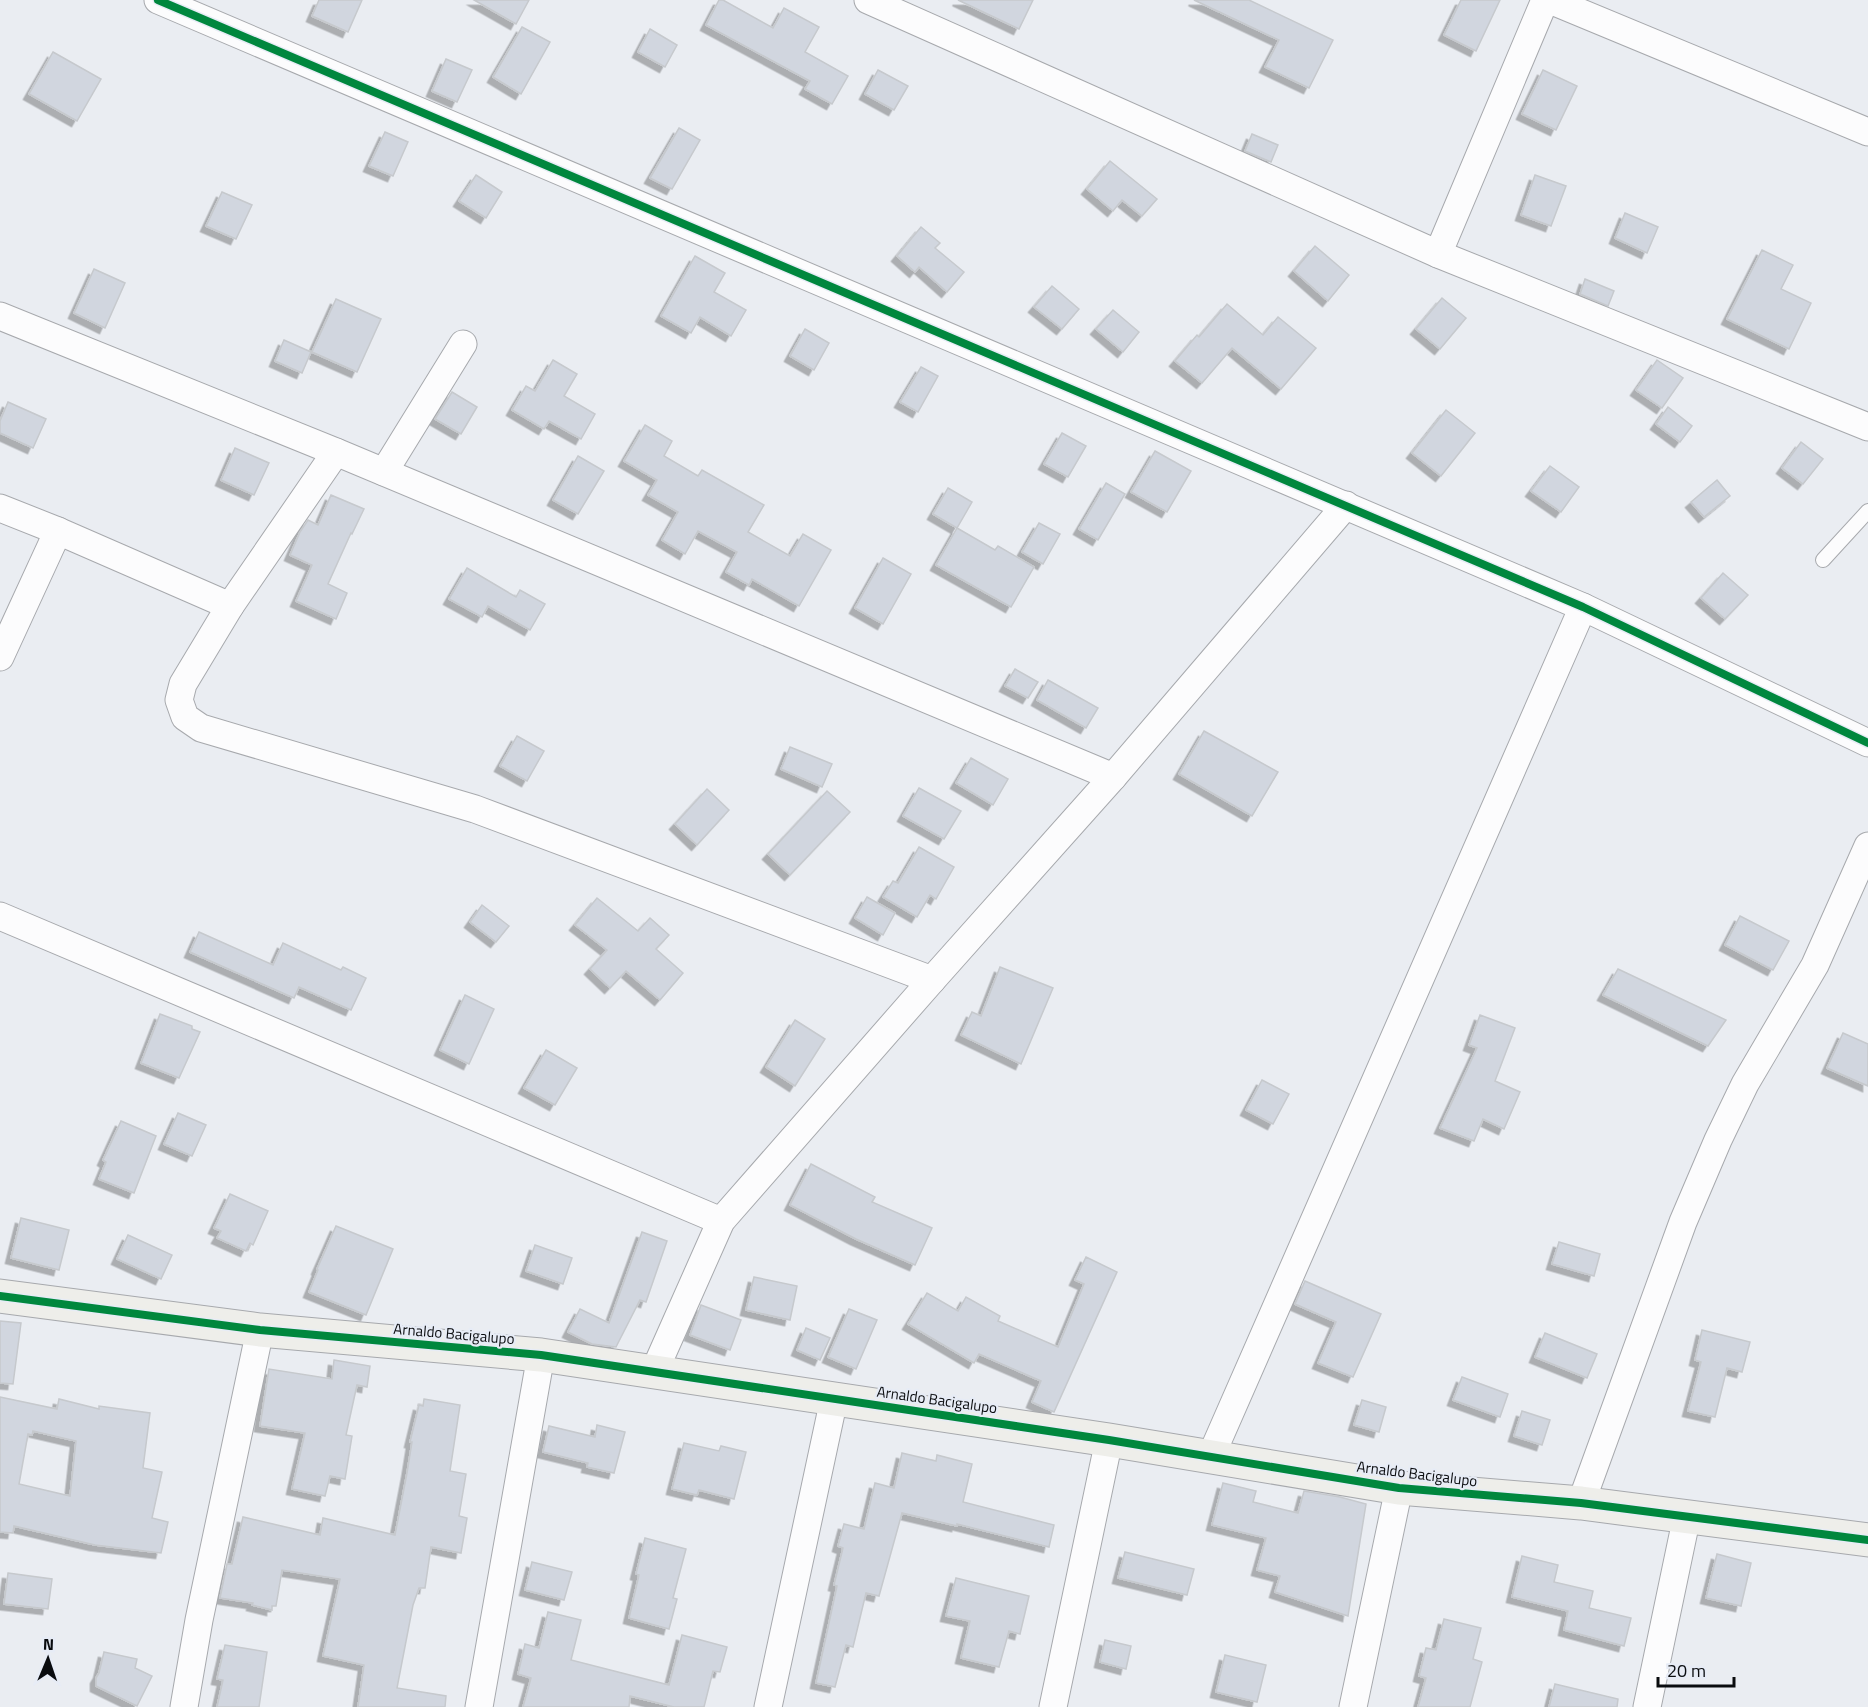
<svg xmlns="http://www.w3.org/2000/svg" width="1868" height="1707" font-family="'Titillium Web',sans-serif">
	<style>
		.building { fill: #d1d6df; stroke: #c6c9cd; stroke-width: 1.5; fill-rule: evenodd; filter: url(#shadow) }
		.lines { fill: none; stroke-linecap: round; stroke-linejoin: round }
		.lane-casing { stroke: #a7a9ad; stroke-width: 16 }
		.street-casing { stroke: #a7a9ad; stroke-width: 29 }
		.secondary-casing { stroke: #a7a9ad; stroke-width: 35 }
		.lane { stroke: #fcfcfd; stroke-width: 14 }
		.street { stroke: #fcfcfd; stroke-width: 27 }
		.secondary { stroke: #eeeeea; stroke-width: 33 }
		.cycleway-casing { stroke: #e7ecf6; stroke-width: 11 }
		.cycleway { stroke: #00873e; stroke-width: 8 }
		.labels { text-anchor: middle; stroke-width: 4.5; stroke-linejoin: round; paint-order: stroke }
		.street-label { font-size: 15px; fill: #0a0c0f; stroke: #e7ecf6 }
	</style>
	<defs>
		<filter id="shadow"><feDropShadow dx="-5.5" dy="5.5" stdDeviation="0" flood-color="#0004"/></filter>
	</defs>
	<rect width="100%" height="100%" fill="#eaedf2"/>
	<g class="building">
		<path d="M 319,0 L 362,0 L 348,32 L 312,16 Z"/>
		<path d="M 474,0 L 529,0 L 516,24 Z"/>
		<path d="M 719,0 L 723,0 L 773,28 L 784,8 L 819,27 L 805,52 L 848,76 L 832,104 L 805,89 L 810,81 L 706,25 Z"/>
		<path d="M 958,0 L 1033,0 L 1019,29 Z"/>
		<path d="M 1194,0 L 1249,0 L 1333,40 L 1309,88 L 1265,67 L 1279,40 Z"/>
		<path d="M 1461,0 L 1500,0 L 1476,51 L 1444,35 Z"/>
		<path d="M 522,27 L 550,42 L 521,94 L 493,77 Z"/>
		<path d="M 650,29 L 677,45 L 665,67 L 638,52 Z"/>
		<path d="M 53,52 L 101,79 L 77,121 L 29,94 Z"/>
		<path d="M 446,59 L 472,70 L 457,102 L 432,91 Z"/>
		<path d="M 878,70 L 908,86 L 894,110 L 865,94 Z"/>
		<path d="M 1543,70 L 1577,86 L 1556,130 L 1522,114 Z"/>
		<path d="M 679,128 L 700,140 L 672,189 L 650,178 Z"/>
		<path d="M 385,132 L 408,142 L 393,176 L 369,166 Z"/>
		<path d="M 1252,134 L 1278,145 L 1271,162 L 1245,151 Z"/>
		<path d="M 1110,161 L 1157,199 L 1142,216 L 1122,200 L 1113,211 L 1087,189 Z"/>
		<path d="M 476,175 L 502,192 L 486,218 L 459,201 Z"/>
		<path d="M 1535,175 L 1566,186 L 1551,226 L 1521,215 Z"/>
		<path d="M 222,192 L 252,205 L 236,239 L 206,226 Z"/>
		<path d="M 1625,213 L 1658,227 L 1647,253 L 1615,238 Z"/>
		<path d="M 921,227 L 940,243 L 935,248 L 964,272 L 947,292 L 919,267 L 915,272 L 897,256 Z"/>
		<path d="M 1315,246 L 1349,275 L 1328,301 L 1294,271 Z"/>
		<path d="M 1762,250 L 1793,265 L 1781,289 L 1811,303 L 1789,349 L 1727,319 Z"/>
		<path d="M 695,256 L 725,273 L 714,292 L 746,310 L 731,336 L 700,317 L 691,333 L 661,316 Z"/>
		<path d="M 94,269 L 125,283 L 105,328 L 74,313 Z"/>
		<path d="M 1585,279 L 1614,291 L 1608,306 L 1580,294 Z"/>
		<path d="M 1052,286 L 1079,309 L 1062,329 L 1034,307 Z"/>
		<path d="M 1442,298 L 1466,318 L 1440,349 L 1416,329 Z"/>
		<path d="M 336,299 L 381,319 L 357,372 L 312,352 Z"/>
		<path d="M 1227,304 L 1263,335 L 1278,317 L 1316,348 L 1281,389 L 1232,348 L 1202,383 L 1175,361 L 1197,335 L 1199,337 Z"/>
		<path d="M 1113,310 L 1139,332 L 1123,352 L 1096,329 Z"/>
		<path d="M 805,329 L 829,343 L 814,370 L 790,356 Z"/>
		<path d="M 284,340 L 311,352 L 302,373 L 275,361 Z"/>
		<path d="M 553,360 L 577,374 L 564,396 L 595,414 L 581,439 L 549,421 L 544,429 L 512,410 L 526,386 L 535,391 Z"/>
		<path d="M 1657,360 L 1683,378 L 1662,408 L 1636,390 Z"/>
		<path d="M 921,367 L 938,376 L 918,412 L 900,402 Z"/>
		<path d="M 452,392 L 477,407 L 461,434 L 435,419 Z"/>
		<path d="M 8,402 L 46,419 L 33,448 L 0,433 L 0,421 Z"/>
		<path d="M 1668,407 L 1692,426 L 1680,442 L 1656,424 Z"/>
		<path d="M 1446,410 L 1475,433 L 1441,476 L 1412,453 Z"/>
		<path d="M 645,425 L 672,441 L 664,456 L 698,476 L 702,470 L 764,505 L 748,532 L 790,556 L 803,534 L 831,550 L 799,606 L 752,579 L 749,585 L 726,572 L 737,552 L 698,531 L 685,554 L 662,540 L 678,512 L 648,495 L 657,480 L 624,461 Z"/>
		<path d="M 1062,433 L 1086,446 L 1068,477 L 1044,464 Z"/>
		<path d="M 1801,442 L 1823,459 L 1803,484 L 1782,468 Z"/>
		<path d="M 235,448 L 269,463 L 254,495 L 221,480 Z"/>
		<path d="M 1155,451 L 1191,471 L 1167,512 L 1131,492 Z"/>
		<path d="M 578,456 L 604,471 L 578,514 L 553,500 Z"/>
		<path d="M 1550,466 L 1579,487 L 1561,512 L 1531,491 Z"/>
		<path d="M 1717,480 L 1730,496 L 1704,517 L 1691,502 Z"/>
		<path d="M 1106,483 L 1125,494 L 1098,540 L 1079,529 Z"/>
		<path d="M 948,488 L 972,502 L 957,528 L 933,514 Z"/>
		<path d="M 331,495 L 364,509 L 352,534 L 351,533 L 328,584 L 347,593 L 336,619 L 296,601 L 312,565 L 290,555 L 300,532 L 308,520 L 318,525 Z"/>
		<path d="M 1039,523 L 1060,534 L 1043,564 L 1022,552 Z"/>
		<path d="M 957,528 L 995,550 L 998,546 L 1034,567 L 1011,607 L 936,565 Z"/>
		<path d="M 883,558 L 911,574 L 883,624 L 855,608 Z"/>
		<path d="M 467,568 L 516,597 L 520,590 L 545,604 L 530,630 L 488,606 L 482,617 L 449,599 Z"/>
		<path d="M 1723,573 L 1748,595 L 1725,619 L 1701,598 Z"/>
		<path d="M 1015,669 L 1038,682 L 1028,698 L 1005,686 Z"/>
		<path d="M 1048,680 L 1098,708 L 1086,728 L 1037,700 Z"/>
		<path d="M 1204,731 L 1278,772 L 1252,816 L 1179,774 Z"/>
		<path d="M 517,736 L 544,751 L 527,781 L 500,766 Z"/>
		<path d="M 790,747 L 832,764 L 822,787 L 781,769 Z"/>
		<path d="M 971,758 L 1008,779 L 993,805 L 956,783 Z"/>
		<path d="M 919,788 L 961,811 L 944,839 L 903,816 Z"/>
		<path d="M 707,789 L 729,810 L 697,845 L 675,824 Z"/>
		<path d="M 827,791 L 850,812 L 790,875 L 768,854 Z"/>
		<path d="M 919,847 L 954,867 L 936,899 L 930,895 L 917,917 L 883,897 L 893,881 L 898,883 Z"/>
		<path d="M 867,897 L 895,913 L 883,935 L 855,918 Z"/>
		<path d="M 597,898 L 638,931 L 650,918 L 669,935 L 656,949 L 683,973 L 660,1000 L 626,971 L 610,988 L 590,969 L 607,950 L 575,925 Z"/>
		<path d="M 482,905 L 509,926 L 496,942 L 470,922 Z"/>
		<path d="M 1740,916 L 1789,941 L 1773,970 L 1725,945 Z"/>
		<path d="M 199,932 L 273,965 L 283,943 L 341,970 L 343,967 L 366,978 L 351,1010 L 299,987 L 294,998 L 190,952 Z"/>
		<path d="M 1000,967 L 1053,988 L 1021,1064 L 961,1035 L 972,1012 L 981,1016 Z"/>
		<path d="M 1618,969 L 1726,1020 L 1708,1046 L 1603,995 Z"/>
		<path d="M 465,995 L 494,1009 L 469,1064 L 440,1050 Z"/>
		<path d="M 160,1014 L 192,1026 L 192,1029 L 200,1032 L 179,1078 L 141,1063 Z"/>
		<path d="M 1480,1015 L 1515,1028 L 1495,1081 L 1520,1092 L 1504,1129 L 1483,1119 L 1474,1141 L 1440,1128 L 1477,1048 L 1469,1045 Z"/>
		<path d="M 795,1020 L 825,1039 L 795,1086 L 766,1067 Z"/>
		<path d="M 1843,1033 L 1868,1044 L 1868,1086 L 1827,1068 Z"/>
		<path d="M 546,1050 L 577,1068 L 555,1105 L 524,1088 Z"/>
		<path d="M 1262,1080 L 1289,1094 L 1273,1124 L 1246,1110 Z"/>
		<path d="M 178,1113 L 206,1125 L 192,1156 L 164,1144 Z"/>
		<path d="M 121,1121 L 156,1136 L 134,1193 L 99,1179 L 106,1162 L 103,1160 Z"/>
		<path d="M 811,1164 L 875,1197 L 872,1202 L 932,1228 L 915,1265 L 856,1239 L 790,1205 Z"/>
		<path d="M 230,1194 L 268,1211 L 253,1245 L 250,1243 L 246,1251 L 217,1238 L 221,1231 L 214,1228 Z"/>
		<path d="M 21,1218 L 69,1230 L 59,1270 L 11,1258 Z"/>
		<path d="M 336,1226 L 393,1249 L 366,1315 L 309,1292 L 318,1270 L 317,1269 Z"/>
		<path d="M 642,1232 L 667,1241 L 646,1302 L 640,1300 L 616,1347 L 592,1344 L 568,1332 L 580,1309 L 609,1323 Z"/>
		<path d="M 128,1235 L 172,1255 L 161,1279 L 117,1259 Z"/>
		<path d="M 1559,1242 L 1600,1254 L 1594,1276 L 1552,1264 Z"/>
		<path d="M 535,1245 L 572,1258 L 563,1284 L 526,1271 Z"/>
		<path d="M 1086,1257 L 1117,1272 L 1054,1412 L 1032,1402 L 1041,1381 L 979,1354 L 974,1363 L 908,1324 L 927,1293 L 958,1311 L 966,1297 L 1000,1316 L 998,1321 L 1058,1347 L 1084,1284 L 1075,1280 Z"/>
		<path d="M 754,1277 L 797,1286 L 790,1320 L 746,1310 Z"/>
		<path d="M 1305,1281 L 1381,1314 L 1353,1377 L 1318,1363 L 1336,1322 L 1295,1304 Z"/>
		<path d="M 701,1305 L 741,1320 L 730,1350 L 690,1335 Z"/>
		<path d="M 849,1309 L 877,1320 L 856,1369 L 828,1357 Z"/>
		<path d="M 0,1321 L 21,1323 L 13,1384 L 0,1383 Z"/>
		<path d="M 806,1328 L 830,1338 L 820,1360 L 797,1350 Z"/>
		<path d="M 1702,1330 L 1750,1342 L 1742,1372 L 1727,1368 L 1715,1417 L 1688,1411 L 1701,1362 L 1695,1360 Z"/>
		<path d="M 1545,1333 L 1597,1354 L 1587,1378 L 1535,1357 Z"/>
		<path d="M 334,1360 L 370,1366 L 367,1387 L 357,1385 L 346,1435 L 352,1436 L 345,1479 L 330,1476 L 325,1496 L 292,1489 L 305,1433 L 260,1426 L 269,1369 L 332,1379 Z"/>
		<path d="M 1462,1377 L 1508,1394 L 1500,1417 L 1453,1400 Z"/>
		<path d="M 0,1397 L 57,1409 L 59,1399 L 99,1409 L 99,1406 L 150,1413 L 143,1468 L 162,1472 L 152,1518 L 168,1522 L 161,1553 L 95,1545 L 14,1526 L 13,1533 L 0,1532 ZM 33,1431 L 76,1441 L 70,1496 L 19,1484 L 28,1434 L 32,1435 Z"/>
		<path d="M 424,1399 L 460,1405 L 450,1471 L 466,1474 L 459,1516 L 467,1518 L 461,1553 L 431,1547 L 425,1588 L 419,1588 L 413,1605 L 397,1688 L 446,1696 L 445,1707 L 358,1707 L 364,1665 L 323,1656 L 340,1579 L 282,1570 L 276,1606 L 272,1606 L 272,1610 L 252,1605 L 253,1603 L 220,1598 L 227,1564 L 232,1564 L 243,1517 L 320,1535 L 323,1518 L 395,1535 L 407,1473 L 412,1442 L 410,1442 L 419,1405 L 423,1406 Z"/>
		<path d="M 1362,1400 L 1386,1407 L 1379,1432 L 1354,1425 Z"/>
		<path d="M 1522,1411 L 1550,1420 L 1542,1445 L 1514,1436 Z"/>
		<path d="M 597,1425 L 625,1432 L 614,1473 L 587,1467 L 588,1463 L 543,1452 L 549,1426 L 595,1437 Z"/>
		<path d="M 684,1443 L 719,1451 L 721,1446 L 746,1452 L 734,1499 L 699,1490 L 697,1495 L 672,1489 Z"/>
		<path d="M 902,1453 L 936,1461 L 937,1455 L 972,1464 L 963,1502 L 1054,1525 L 1049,1547 L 957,1524 L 957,1526 L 902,1513 L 879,1596 L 866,1593 L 853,1647 L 846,1645 L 835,1687 L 816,1683 L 837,1586 L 834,1585 L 843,1548 L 838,1546 L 844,1524 L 864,1529 L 875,1483 L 894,1488 Z"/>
		<path d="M 1223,1483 L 1256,1491 L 1253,1502 L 1298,1513 L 1304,1491 L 1340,1497 L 1366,1504 L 1348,1616 L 1275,1592 L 1280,1576 L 1257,1570 L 1266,1538 L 1212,1525 Z"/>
		<path d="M 645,1538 L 686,1549 L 673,1598 L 677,1599 L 669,1629 L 629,1618 L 639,1575 L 636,1574 Z"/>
		<path d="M 1125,1552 L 1194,1569 L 1187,1595 L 1118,1578 Z"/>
		<path d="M 1717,1554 L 1751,1563 L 1741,1606 L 1706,1598 Z"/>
		<path d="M 1522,1556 L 1558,1565 L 1554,1582 L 1593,1591 L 1589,1608 L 1631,1618 L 1624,1646 L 1564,1630 L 1568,1611 L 1512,1597 Z"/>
		<path d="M 532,1562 L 572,1572 L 564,1600 L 525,1590 Z"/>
		<path d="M 8,1573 L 52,1579 L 48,1609 L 4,1604 Z"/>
		<path d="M 956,1578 L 1029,1596 L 1020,1634 L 1009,1631 L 999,1667 L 961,1658 L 970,1621 L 946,1616 Z"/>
		<path d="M 548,1612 L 581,1620 L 571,1660 L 669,1685 L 682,1635 L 727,1647 L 720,1672 L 713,1671 L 704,1707 L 674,1707 L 630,1696 L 629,1707 L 523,1707 L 531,1678 L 518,1674 L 525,1644 L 539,1648 Z"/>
		<path d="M 1444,1619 L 1481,1628 L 1473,1659 L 1482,1662 L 1470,1707 L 1418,1707 L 1426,1678 L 1419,1676 L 1426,1648 L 1436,1650 Z"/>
		<path d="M 1105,1640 L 1131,1646 L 1126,1669 L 1100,1662 Z"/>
		<path d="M 225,1645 L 267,1652 L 259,1707 L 217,1707 L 223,1680 L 217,1679 Z"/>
		<path d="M 104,1652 L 137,1659 L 135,1668 L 152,1676 L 137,1706 L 96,1686 L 96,1678 L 99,1673 Z"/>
		<path d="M 1225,1655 L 1266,1665 L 1257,1702 L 1216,1692 Z"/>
		<path d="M 1555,1684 L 1618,1699 L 1617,1707 L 1549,1707 Z"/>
	</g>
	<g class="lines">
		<g class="lane-casing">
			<path id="lane" d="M 1823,560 L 1868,511"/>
		</g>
		<g class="street-casing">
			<g id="street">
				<path d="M 158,0 L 1583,607 L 1868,743"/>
				<path d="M 868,0 L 1438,254 L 1868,427"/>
				<path d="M 1550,0 L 1868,132"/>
				<path d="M 1438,254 L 1545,0"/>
				<path d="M 0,316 L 336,452 L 1113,777"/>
				<path d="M 336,452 L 230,606 L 183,684 L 179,700 L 185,717 L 201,728 L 475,809 L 932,980"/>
				<path d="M 384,472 L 463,344"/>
				<path d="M 0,508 L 58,531 L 230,606"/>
				<path d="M 0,657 L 58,531"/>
				<path d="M 0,916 L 721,1221"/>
				<path d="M 654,1372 L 721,1221 L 932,980 L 1113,777 L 1346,505"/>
				<path d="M 1211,1456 L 1583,607"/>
				<path d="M 1581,1503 L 1683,1222 L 1718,1140 L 1745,1084 L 1815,965 L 1868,846"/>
				<path d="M 184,1707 L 199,1620 L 260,1330"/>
				<path d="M 479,1707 L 541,1355"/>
				<path d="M 768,1707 L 834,1399"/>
				<path d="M 1053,1707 L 1109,1440"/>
				<path d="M 1353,1707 L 1399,1488"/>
				<path d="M 1647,1707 L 1687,1516"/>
			</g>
		</g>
		<g class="secondary-casing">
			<path id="secondary" d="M 0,1296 L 260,1330 L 541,1355 L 1109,1440 L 1399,1488 L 1581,1503 L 1868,1540"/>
		</g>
		<use href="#lane" class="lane"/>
		<use href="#street" class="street"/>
		<use href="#secondary" class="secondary"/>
		<g class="cycleway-casing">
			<g id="cycleway">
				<path d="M 158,0 L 1583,607 L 1868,743"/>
				<path d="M 0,1296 L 260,1330 L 541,1355 L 1109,1440 L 1399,1488 L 1581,1503 L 1868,1540"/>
			</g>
		</g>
		<use href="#cycleway" class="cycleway"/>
	</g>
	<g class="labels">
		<g class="street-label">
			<text transform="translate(454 1334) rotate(5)" y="5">Arnaldo Bacigalupo</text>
			<text transform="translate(937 1400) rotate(8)" y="5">Arnaldo Bacigalupo</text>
			<text transform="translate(1417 1474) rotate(7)" y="5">Arnaldo Bacigalupo</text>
		</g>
	</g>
	<g transform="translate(48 1659) rotate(2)" stroke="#e7ecf6" stroke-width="4.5" paint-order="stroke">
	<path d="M0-4.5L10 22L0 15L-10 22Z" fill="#0a0c0f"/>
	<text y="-9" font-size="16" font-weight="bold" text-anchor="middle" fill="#0a0c0f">N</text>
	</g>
	<path d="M1658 1677v9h76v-9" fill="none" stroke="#0a0c0f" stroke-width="3"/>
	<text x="1667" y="1677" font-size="18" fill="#0a0c0f" stroke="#e7ecf6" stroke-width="4.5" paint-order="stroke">20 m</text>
</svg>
